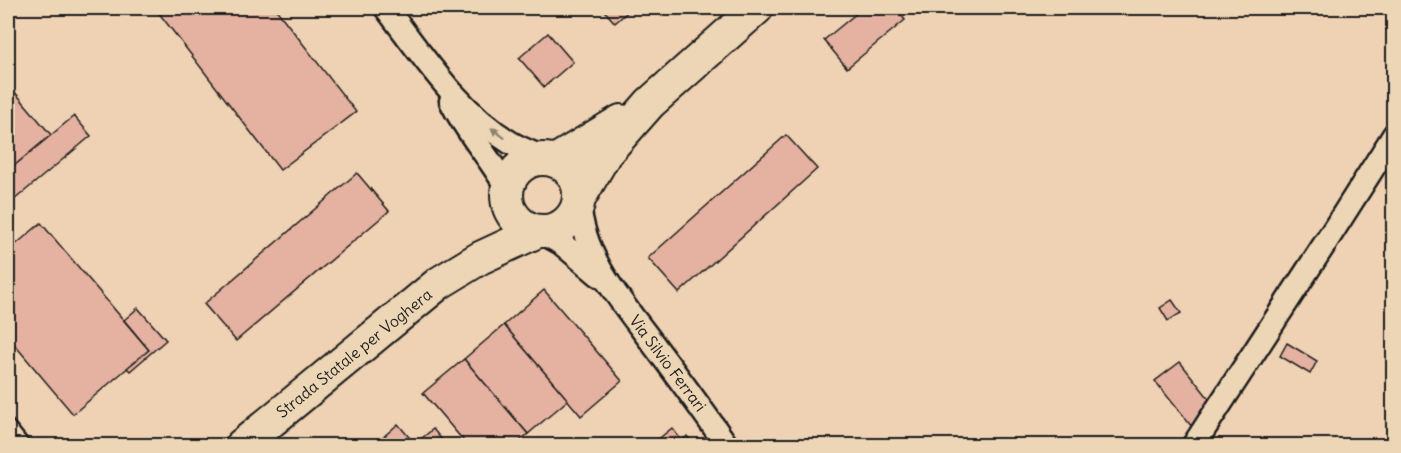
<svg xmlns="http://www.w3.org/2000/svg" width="1401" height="453" font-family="Delius,sans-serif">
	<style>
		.building { fill: #e5b1a0; stroke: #1c1c1c; stroke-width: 1.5 }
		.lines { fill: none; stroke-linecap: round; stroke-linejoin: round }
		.lane-casing { stroke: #1c1c1c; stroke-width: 15 }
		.street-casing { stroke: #1c1c1c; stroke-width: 27 }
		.secondary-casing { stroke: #1c1c1c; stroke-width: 36 }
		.lane { stroke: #edd6b5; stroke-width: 10 }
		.street { stroke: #edd6b5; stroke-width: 22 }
		.secondary { stroke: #edd6b5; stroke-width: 32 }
		.oneway { fill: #8f8270 }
		.labels { text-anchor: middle; stroke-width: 4.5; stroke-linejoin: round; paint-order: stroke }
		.street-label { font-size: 16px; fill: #1c1c1c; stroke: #edd6b5 }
	</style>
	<rect width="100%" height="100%" fill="#efd1b3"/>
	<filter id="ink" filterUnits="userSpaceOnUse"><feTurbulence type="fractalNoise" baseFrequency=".0167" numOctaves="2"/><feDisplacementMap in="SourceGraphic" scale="12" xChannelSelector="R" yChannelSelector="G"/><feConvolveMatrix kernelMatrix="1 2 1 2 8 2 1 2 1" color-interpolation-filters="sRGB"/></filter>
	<g filter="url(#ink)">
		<g class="building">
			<path d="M 155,8 L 275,8 L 356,112 L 280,170 Z"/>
			<path d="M 602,8 L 632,8 L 615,23 Z"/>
			<path d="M 863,8 L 895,8 L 905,20 L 847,68 L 824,40 Z"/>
			<path d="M 548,33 L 573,62 L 544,87 L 519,58 Z"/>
			<path d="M 8,84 L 51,135 L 8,171 Z"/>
			<path d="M 74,116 L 91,136 L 8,205 L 8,171 Z"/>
			<path d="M 786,135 L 817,169 L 679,293 L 648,258 Z"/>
			<path d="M 357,173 L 389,211 L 236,341 L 204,304 Z"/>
			<path d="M 41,223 L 149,350 L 73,414 L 8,337 L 8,251 Z"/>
			<path d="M 544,290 L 622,381 L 581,416 L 504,325 Z"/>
			<path d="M 1172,300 L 1181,313 L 1168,321 L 1160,308 Z"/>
			<path d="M 138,308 L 166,340 L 130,371 L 127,368 L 149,350 L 124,320 Z"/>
			<path d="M 504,325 L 568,400 L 528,434 L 464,359 Z"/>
			<path d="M 1287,343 L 1317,361 L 1310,374 L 1280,356 Z"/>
			<path d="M 464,359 L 528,434 L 514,446 L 468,446 L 423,393 Z"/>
			<path d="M 1180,362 L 1211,401 L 1192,427 L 1155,381 Z"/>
			<path d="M 398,424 L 413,442 L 409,446 L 373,446 Z"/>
			<path d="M 672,428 L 682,441 L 687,436 L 695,446 L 650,446 Z"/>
			<path d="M 433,429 L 447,446 L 416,446 L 415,444 Z"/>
		</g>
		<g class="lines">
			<g class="lane-casing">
				<path id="lane" d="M 8,425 L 25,446"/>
			</g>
			<g class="street-casing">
				<g id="street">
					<path d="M 386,8 C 423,56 458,111 511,143 C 523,150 537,155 549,160"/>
					<path d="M 451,101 C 466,132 490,158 507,188"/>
					<path d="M 579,202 C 583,261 624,304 657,349 C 681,381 705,413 727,446"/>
					<path d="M 541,232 L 561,243 L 599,275"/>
					<path d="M 1193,446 L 1324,245 L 1394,135"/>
				</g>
			</g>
			<g class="secondary-casing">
				<g id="secondary">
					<circle cx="543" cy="195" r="36"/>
					<path d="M 555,161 L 621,121"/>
					<path d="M 580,197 L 605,154 L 650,103 L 757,8"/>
					<path d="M 241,446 L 439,283 L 480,258 L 538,231"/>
				</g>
			</g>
			<use href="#lane" class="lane"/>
			<use href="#street" class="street"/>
			<use href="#secondary" class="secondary"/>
		</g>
		<defs><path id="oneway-solid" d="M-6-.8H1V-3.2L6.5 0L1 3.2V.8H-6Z" transform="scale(1.5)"/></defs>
		<use class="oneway" href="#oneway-solid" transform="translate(498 133) rotate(-143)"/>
	</g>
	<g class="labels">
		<g class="street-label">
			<text transform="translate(354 353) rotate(-39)" y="6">Strada Statale per Voghera</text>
			<text transform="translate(668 363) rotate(53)" y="6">Via Silvio Ferrari</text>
		</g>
	</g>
	<rect width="1401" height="453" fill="none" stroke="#edd6b5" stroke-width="30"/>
	<rect x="15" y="15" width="1371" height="423" fill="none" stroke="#1c1c1c" stroke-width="2" filter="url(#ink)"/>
</svg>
